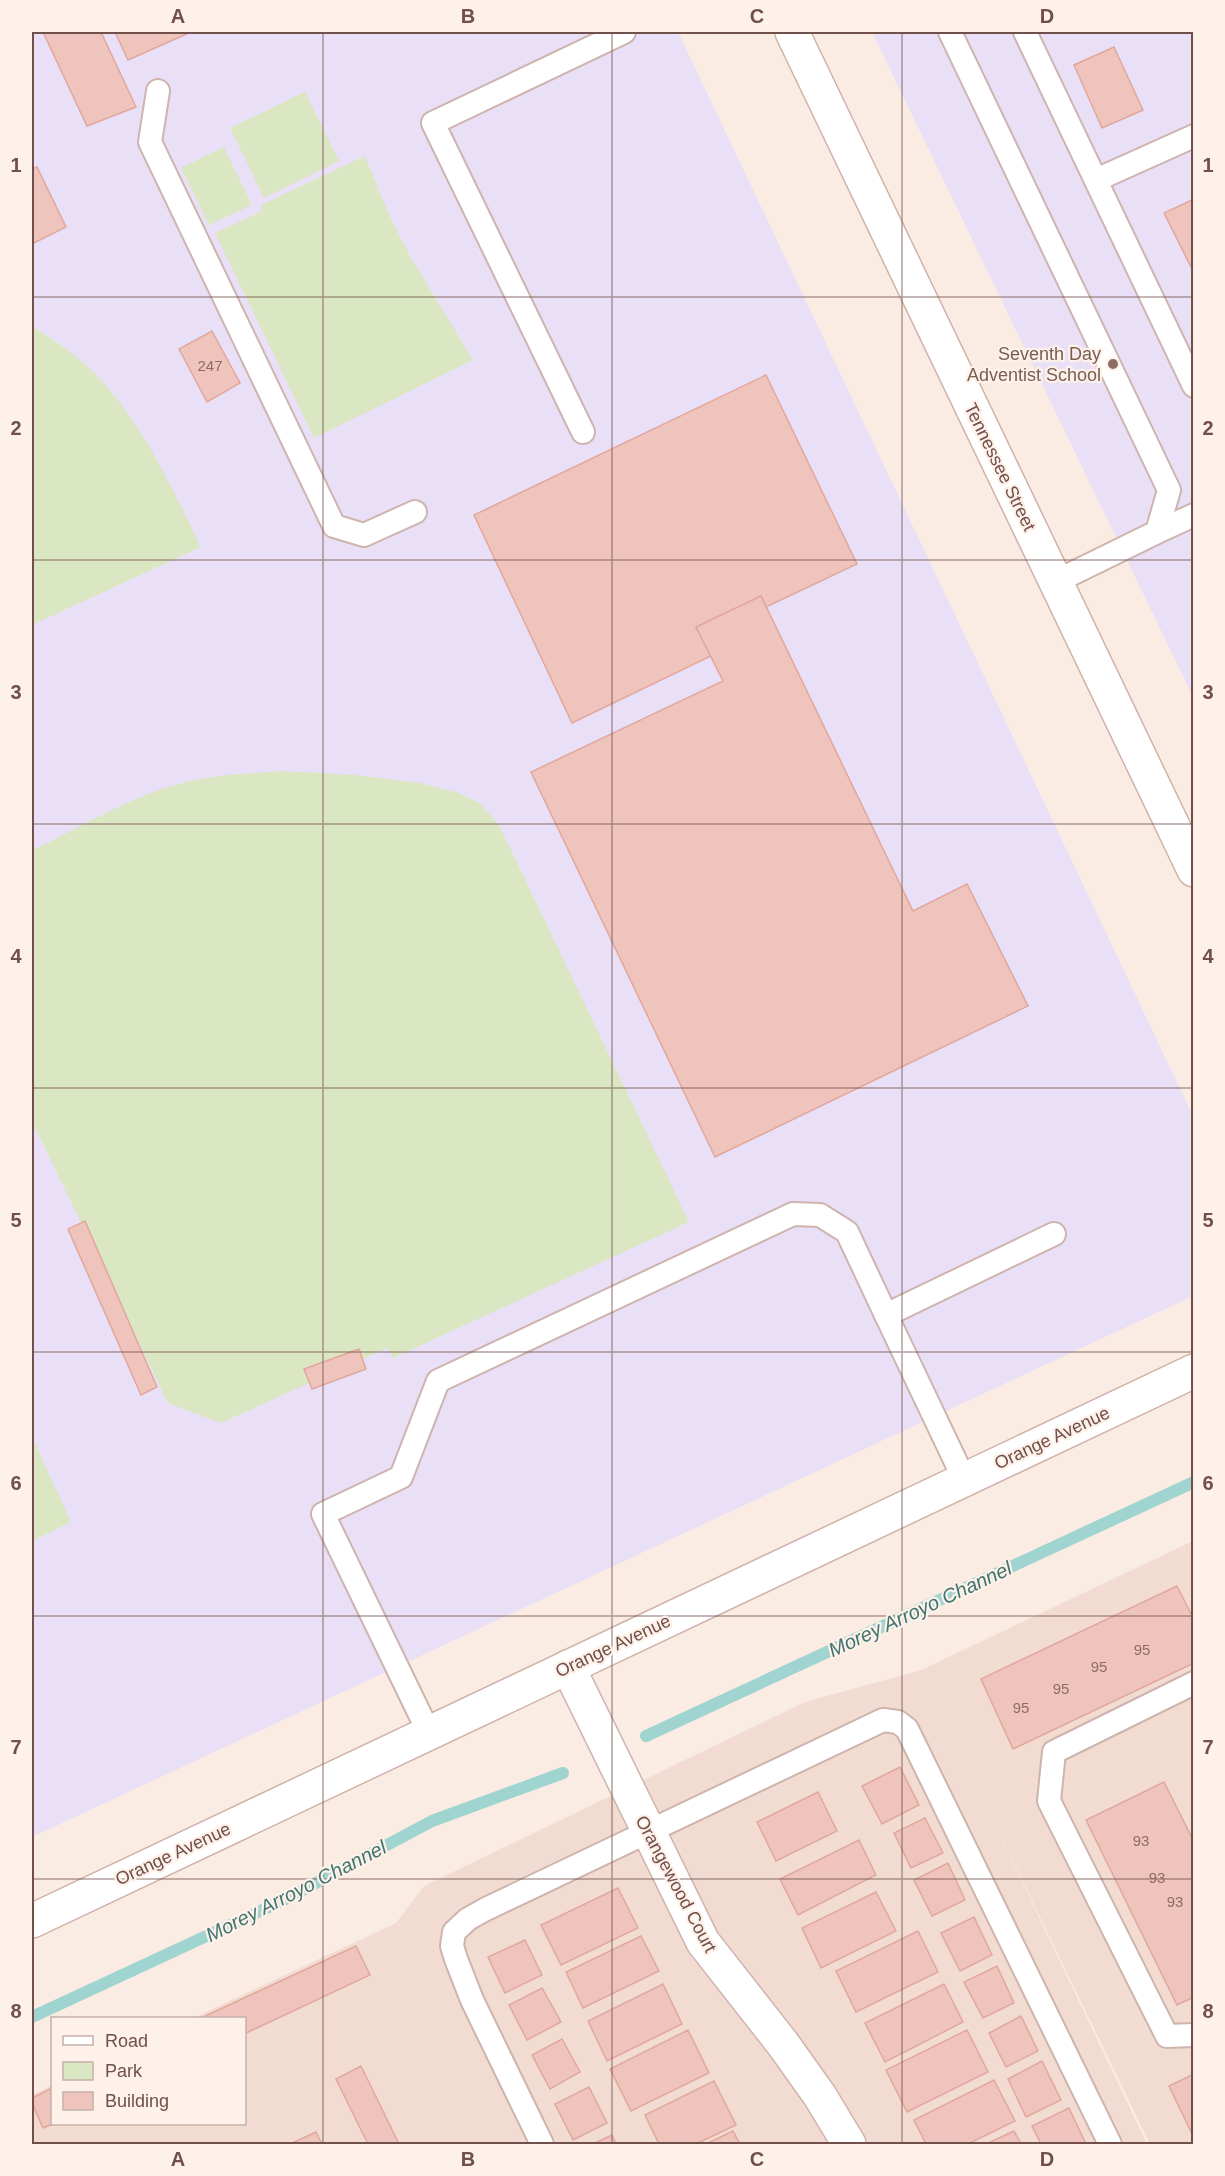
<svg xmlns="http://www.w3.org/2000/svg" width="1225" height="2176" font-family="Helvetica,sans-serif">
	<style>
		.residential { fill: #f2dcd2 }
		.education { fill: #e9e0f7 }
		.green { fill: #dae7c2 }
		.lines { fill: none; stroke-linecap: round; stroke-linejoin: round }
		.stream { stroke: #9fd4d0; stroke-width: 12 }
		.building { fill: #efc4bc; stroke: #e1a79d; stroke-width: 1.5 }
		.lane-casing { stroke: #ceb4ad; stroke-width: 26 }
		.street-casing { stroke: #ceb4ad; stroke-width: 36 }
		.secondary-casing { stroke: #d0b2aa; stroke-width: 36 }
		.lane { stroke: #fff; stroke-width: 22 }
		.street { stroke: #fff; stroke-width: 33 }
		.secondary { stroke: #fff; stroke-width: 33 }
		.grid { fill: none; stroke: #714f4a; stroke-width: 1.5; stroke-opacity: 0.55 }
		.education-dot { fill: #8d6e63; stroke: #fef1e9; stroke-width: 2 }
		.labels { text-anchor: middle; stroke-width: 4.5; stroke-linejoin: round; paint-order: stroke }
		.number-label { font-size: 15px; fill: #906c66 }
		.education-label { font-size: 18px; fill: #785e54; stroke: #fef1e9; text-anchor: end }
		.street-label { font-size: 18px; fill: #714f4a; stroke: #fef1e9 }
		.water-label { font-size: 20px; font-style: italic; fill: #407672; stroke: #fef1e9 }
		.neatline { fill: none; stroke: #714f4a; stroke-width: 2 }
		.grid-label { font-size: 20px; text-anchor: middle; font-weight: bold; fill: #714f4a }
	</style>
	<rect width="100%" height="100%" fill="#fbece3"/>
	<path class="residential" d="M 1193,1541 L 1193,2144 L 1150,2144 L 986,1806 L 1147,2144 L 32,2144 L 32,2095 L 52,2085 L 52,2124 L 244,2124 L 244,2018 L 193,2018 L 396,1923 L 424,1886 L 805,1702 L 921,1670 Z"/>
	<g class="education">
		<path d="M 32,32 L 678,32 L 1194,1118 L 1193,1296 L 32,1837 Z"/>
		<path d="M 872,32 L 1193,32 L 1193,697 Z"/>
	</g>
	<g class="green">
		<path d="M 305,92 L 339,161 L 264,198 L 230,128 Z"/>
		<path d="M 224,147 L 252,205 L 209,225 L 181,168 Z"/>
		<path d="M 365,156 L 389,215 L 410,256 L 473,360 L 314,438 L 215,233 L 262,211 L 261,205 Z"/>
		<path d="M 32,326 C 51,338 71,351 88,367 C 138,413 171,486 201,547 L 32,625 Z"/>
		<path d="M 283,771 L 355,775 L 420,783 L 459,793 L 481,804 L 499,825 L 689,1222 L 393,1358 L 387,1348 L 221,1423 L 168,1403 L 32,1121 L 32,851 C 78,828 128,798 178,784 C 212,774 248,774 283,771 Z"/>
		<path d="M 32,1437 L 71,1522 L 32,1541 Z"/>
	</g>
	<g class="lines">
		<g class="stream">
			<path d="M 646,1736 L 1194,1482"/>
			<path d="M 32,2017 L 284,1900 L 432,1821 L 563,1773"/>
		</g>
	</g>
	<g class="building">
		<path d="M 43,32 L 101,32 L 136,107 L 87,126 Z"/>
		<path d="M 115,32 L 191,32 L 128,60 Z"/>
		<path d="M 1114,47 L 1143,110 L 1102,128 L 1074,65 Z"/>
		<path d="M 37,167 L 66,227 L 32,244 L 32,169 Z"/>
		<path d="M 1194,199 L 1194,273 L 1164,213 Z"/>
		<path d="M 212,331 L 240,383 L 207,402 L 179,349 Z"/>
		<path d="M 766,375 L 857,564 L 766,607 L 761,596 L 696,627 L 711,656 L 572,723 L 474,515 Z"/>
		<path d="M 761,596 L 913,911 L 967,884 L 1028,1006 L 715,1157 L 531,772 L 723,681 L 696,627 Z"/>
		<path d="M 85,1221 L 157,1387 L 141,1395 L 68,1229 Z"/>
		<path d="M 359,1349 L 366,1369 L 312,1389 L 304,1369 Z"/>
		<path d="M 1177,1586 L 1194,1620 L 1194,1663 L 1013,1749 L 981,1679 Z"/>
		<path d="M 900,1767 L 919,1805 L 882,1824 L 862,1786 Z"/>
		<path d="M 1164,1782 L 1194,1842 L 1194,1997 L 1177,2005 L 1086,1820 Z"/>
		<path d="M 818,1792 L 837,1831 L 776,1861 L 757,1822 Z"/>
		<path d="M 925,1818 L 943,1853 L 911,1868 L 894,1833 Z"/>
		<path d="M 859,1840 L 876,1875 L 798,1915 L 780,1879 Z"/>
		<path d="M 948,1863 L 965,1900 L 932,1916 L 914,1880 Z"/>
		<path d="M 618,1888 L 638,1928 L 561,1965 L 541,1925 Z"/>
		<path d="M 876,1892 L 896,1931 L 821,1968 L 802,1928 Z"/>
		<path d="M 974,1917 L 992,1955 L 960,1971 L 941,1933 Z"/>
		<path d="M 918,1931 L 938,1972 L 856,2012 L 836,1971 Z"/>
		<path d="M 641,1936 L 659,1971 L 583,2008 L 566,1972 Z"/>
		<path d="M 525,1940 L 542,1975 L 505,1993 L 488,1957 Z"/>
		<path d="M 356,1946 L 370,1975 L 244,2034 L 244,2018 L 201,2018 Z"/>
		<path d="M 997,1966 L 1014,2003 L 983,2018 L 964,1982 Z"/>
		<path d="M 663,1984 L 682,2024 L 607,2061 L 588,2021 Z"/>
		<path d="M 944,1984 L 963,2022 L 885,2062 L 865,2023 Z"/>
		<path d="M 542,1988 L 561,2022 L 527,2040 L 509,2005 Z"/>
		<path d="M 1021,2016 L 1038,2051 L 1006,2067 L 989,2033 Z"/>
		<path d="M 688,2030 L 709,2073 L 631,2111 L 610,2069 Z"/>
		<path d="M 967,2030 L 988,2072 L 907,2112 L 886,2070 Z"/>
		<path d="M 562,2039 L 580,2072 L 550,2089 L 532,2055 Z"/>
		<path d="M 1042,2061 L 1061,2100 L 1026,2117 L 1008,2079 Z"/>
		<path d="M 361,2066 L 399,2144 L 368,2144 L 336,2079 Z"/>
		<path d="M 1194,2074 L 1194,2138 L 1169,2086 Z"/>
		<path d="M 994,2080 L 1015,2121 L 968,2144 L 926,2144 L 914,2120 Z"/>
		<path d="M 714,2081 L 736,2125 L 696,2144 L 659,2144 L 645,2115 Z"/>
		<path d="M 589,2087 L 607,2123 L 573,2140 L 555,2104 Z"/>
		<path d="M 52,2088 L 53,2124 L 43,2128 L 32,2103 L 32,2098 Z"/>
		<path d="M 1069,2108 L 1086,2144 L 1041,2144 L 1032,2126 Z"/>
		<path d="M 733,2131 L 740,2144 L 706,2144 Z"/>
		<path d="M 1014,2131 L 1021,2144 L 986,2144 Z"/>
		<path d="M 316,2132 L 322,2144 L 290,2144 Z"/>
		<path d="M 612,2135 L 616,2144 L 593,2144 Z"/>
	</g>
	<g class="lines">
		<g class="lane-casing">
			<g id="lane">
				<path d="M 950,32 L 1169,490 L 1157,532 L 1055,582"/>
				<path d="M 1025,32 L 1194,386"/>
				<path d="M 158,91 L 150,142 L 334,526 L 364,535 L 415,512"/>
				<path d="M 1096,180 L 1194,136"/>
				<path d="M 583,432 L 433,123 L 624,32"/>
				<path d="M 1157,532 L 1194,515"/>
				<path d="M 964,1479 L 886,1315 L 1054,1234"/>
				<path d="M 1194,1683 L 1054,1752 L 1049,1801 L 1167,2036 L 1194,2035"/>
				<path d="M 429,1733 L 323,1514 L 401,1477 L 438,1381 L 793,1214 L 820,1215 L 847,1232 L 886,1315"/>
				<path d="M 542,2144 L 472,2000 L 456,1959 L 452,1946 L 454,1932 L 468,1919 L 486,1909 L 883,1720 L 898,1722 L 907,1729 L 1110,2144"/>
			</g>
		</g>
		<g class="street-casing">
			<path id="street" d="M 568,1667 L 703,1942 L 783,2044 L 820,2096 L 849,2144"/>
		</g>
		<g class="secondary-casing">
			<g id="secondary">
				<path d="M 792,32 L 1194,870"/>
				<path d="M 32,1921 L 1194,1371"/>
			</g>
		</g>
		<use href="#lane" class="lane"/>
		<use href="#street" class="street"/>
		<use href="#secondary" class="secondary"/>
	</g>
	<path class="grid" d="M 323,32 L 323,2144M 612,32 L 612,2144M 902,32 L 902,2144M 32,297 L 1194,297M 32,560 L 1194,560M 32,824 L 1194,824M 32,1088 L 1194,1088M 32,1352 L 1194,1352M 32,1616 L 1194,1616M 32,1879 L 1194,1879"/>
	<circle class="education-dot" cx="1113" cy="364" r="6"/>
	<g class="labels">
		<g class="number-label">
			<text x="210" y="371">247</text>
			<text x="1142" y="1655">95</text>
			<text x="1099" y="1672">95</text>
			<text x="1061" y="1694">95</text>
			<text x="1021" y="1713">95</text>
			<text x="1141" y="1846">93</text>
			<text x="1157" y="1883">93</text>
			<text x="1175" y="1907">93</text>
		</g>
		<g class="education-label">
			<text x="1101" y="360">Seventh Day<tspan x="1101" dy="21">Adventist School</tspan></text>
		</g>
		<g class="street-label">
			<text transform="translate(1000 467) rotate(64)" y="6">Tennessee Street</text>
			<text transform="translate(1052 1438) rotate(-25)" y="6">Orange Avenue</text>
			<text transform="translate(613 1646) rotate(-25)" y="6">Orange Avenue</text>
			<text transform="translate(173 1854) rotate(-25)" y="6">Orange Avenue</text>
			<text transform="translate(676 1884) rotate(62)" y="6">Orangewood Court</text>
		</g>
		<g class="water-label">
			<text transform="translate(920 1609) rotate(-25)" y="7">Morey Arroyo Channel</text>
			<text transform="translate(296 1891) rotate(-27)" y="7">Morey Arroyo Channel</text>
		</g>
	</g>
	<rect width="1225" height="2176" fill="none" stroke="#fef1e9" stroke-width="66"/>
	<rect x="51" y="2017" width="195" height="108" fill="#fef1e9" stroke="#c6b0a9" stroke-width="1.5"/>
	<rect x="63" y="2036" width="30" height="9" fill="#ffffff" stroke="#c6b0a9" stroke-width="1.5"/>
	<text x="105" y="2047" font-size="18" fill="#714f4a">Road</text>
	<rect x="63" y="2062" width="30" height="18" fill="#dae7c2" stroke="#c6b0a9" stroke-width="1.5"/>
	<text x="105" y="2077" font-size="18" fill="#714f4a">Park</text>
	<rect x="63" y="2092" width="30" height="18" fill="#efc4bc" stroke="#c6b0a9" stroke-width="1.5"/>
	<text x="105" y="2107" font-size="18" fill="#714f4a">Building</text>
	<rect x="33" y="33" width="1159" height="2110" class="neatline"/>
	<g class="grid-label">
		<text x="178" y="23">A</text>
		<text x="468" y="23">B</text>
		<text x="757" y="23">C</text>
		<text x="1047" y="23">D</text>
		<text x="16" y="172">1</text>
		<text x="1208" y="172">1</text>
		<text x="16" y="435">2</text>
		<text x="1208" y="435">2</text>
		<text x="16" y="699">3</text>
		<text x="1208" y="699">3</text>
		<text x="16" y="963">4</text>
		<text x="1208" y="963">4</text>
		<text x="16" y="1227">5</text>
		<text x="1208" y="1227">5</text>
		<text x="16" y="1490">6</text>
		<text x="1208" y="1490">6</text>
		<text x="16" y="1754">7</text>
		<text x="1208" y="1754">7</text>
		<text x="16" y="2018">8</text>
		<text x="1208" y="2018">8</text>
		<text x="178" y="2166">A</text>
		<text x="468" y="2166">B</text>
		<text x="757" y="2166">C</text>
		<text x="1047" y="2166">D</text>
	</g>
</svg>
